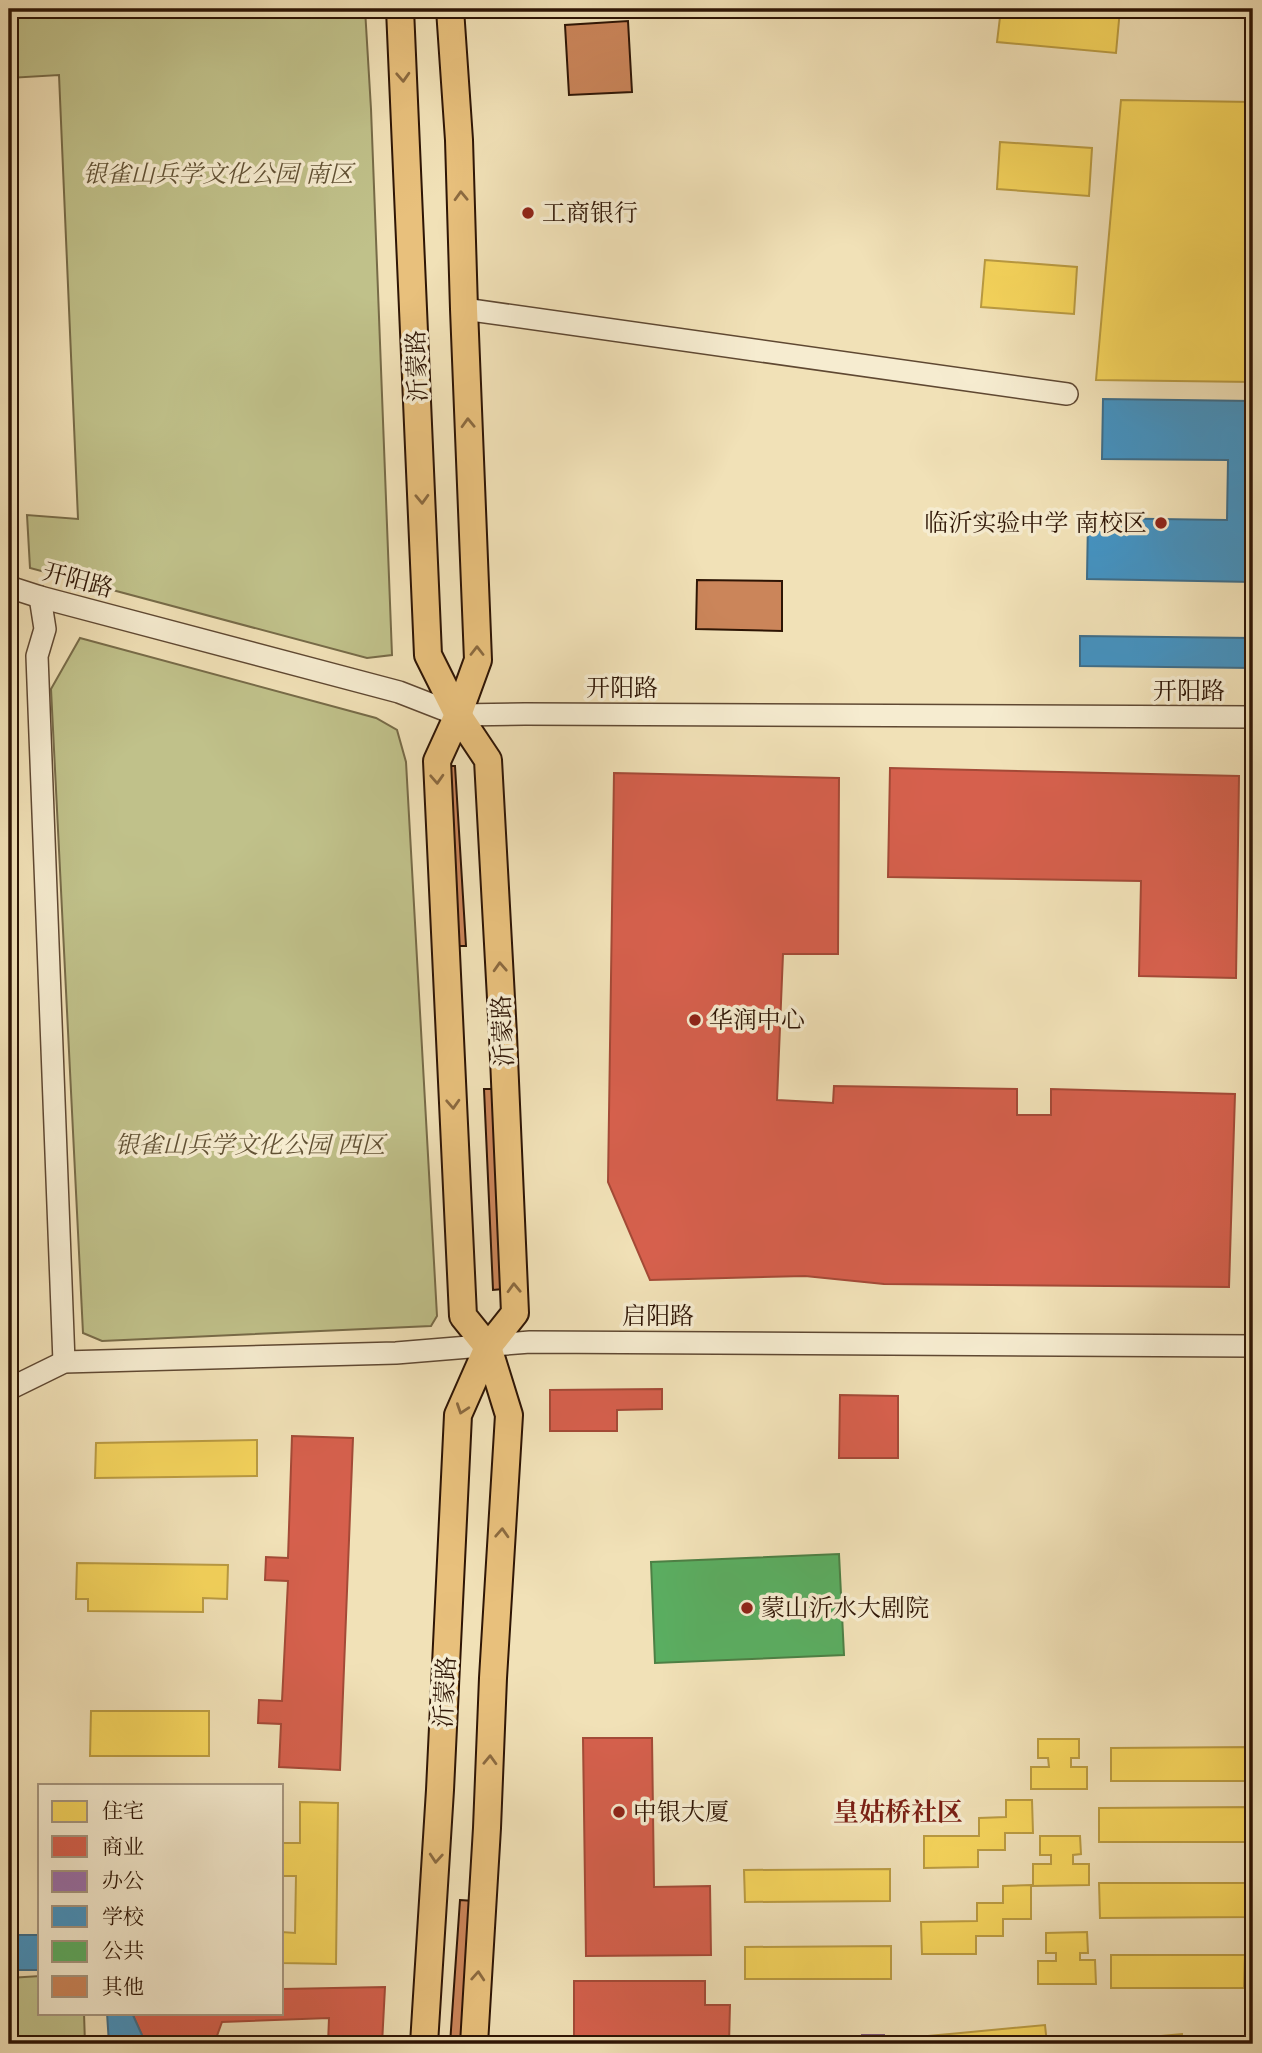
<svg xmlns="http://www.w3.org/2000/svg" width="1262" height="2053" font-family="'Old Standard TT','Noto Serif SC',serif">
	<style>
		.green { fill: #c0c18a; stroke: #776b48; stroke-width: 2 }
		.homes { fill: #f6d55c; stroke: #ba9b42; stroke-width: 2 }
		.shops { fill: #d6604d; stroke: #a44a37; stroke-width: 2 }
		.offices { fill: #9970ab; stroke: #795579; stroke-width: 2 }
		.schools { fill: #4393c3; stroke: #3d6d8a; stroke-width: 2 }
		.public { fill: #5aae61; stroke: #4d8045; stroke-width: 2 }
		.building { fill: #cb855a; stroke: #2e1505; stroke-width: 2 }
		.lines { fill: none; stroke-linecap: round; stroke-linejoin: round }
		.minor-casing { stroke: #5f4832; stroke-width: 24 }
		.major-casing { stroke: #2e1505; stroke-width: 30 }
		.minor { stroke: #f6ecd0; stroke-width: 21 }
		.major { stroke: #e8c07c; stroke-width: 26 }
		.oneway { stroke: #8b6a40 }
		.poi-dot { fill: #8f2418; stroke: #f6ecd0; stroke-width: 2.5 }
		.labels { text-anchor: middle; stroke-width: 7; stroke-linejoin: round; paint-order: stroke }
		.park-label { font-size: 24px; font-style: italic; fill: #615134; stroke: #f6ecd0 }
		.poi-label { font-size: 24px; fill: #2e1505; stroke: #f6ecd0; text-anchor: start }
		.street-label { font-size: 24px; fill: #2e1505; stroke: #f6ecd0 }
		.neighbourhood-label { font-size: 26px; font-weight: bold; fill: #7a1f14; stroke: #f6ecd0 }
	</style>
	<rect width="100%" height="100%" fill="#f1e1b7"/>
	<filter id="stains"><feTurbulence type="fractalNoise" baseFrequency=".00286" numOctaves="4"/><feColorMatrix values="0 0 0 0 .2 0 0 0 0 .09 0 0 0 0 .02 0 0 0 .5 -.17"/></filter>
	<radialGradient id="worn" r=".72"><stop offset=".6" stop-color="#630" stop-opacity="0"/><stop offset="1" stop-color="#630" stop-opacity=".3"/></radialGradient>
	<g class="green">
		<path d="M 9,9 L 365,9 L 371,109 L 392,655 L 367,658 L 30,568 L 27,515 L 78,519 L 59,75 L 9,78 Z"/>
		<path d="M 80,638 L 376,718 L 397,730 L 406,762 L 437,1316 L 431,1326 L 102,1341 L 83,1333 L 51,689 Z"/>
		<path d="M 40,1976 L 40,2013 L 84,2013 L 85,2044 L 9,2044 L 9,1978 Z"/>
	</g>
	<g class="homes">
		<path d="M 1001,9 L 1120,9 L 1116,53 L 997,42 Z"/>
		<path d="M 1121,100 L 1253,102 L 1253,382 L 1096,380 Z"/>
		<path d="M 1000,142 L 1092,148 L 1089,196 L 997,189 Z"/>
		<path d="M 985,260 L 1077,267 L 1074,314 L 981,307 Z"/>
		<path d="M 257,1440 L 257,1476 L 95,1478 L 96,1443 Z"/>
		<path d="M 77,1563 L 228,1565 L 227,1599 L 203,1598 L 203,1612 L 88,1611 L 88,1599 L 76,1599 Z"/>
		<path d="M 91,1711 L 209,1711 L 209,1756 L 90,1756 Z"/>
		<path d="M 1038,1739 L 1079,1739 L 1079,1758 L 1071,1758 L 1071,1767 L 1087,1767 L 1087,1789 L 1031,1789 L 1031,1767 L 1049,1767 L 1048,1758 L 1038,1758 Z"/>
		<path d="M 1253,1747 L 1253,1781 L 1111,1781 L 1111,1748 Z"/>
		<path d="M 1006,1800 L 1032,1800 L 1033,1833 L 1005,1833 L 1005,1850 L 978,1850 L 978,1867 L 924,1868 L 924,1836 L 979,1836 L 979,1818 L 1006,1817 Z"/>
		<path d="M 300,1802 L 338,1803 L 336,1964 L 282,1963 L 282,1932 L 295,1933 L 296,1876 L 282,1876 L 282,1843 L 300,1843 Z"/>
		<path d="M 1253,1807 L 1253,1842 L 1099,1842 L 1099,1808 Z"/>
		<path d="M 1040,1836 L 1080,1836 L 1081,1854 L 1073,1855 L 1073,1864 L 1089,1864 L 1089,1885 L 1033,1886 L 1033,1864 L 1051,1864 L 1051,1855 L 1040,1855 Z"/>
		<path d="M 890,1869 L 890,1901 L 745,1902 L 744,1870 Z"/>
		<path d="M 1099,1883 L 1253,1883 L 1253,1917 L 1100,1918 Z"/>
		<path d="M 1031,1885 L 1031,1919 L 1003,1919 L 1003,1936 L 976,1936 L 976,1954 L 922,1954 L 921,1922 L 977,1921 L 977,1903 L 1003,1903 L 1003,1886 Z"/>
		<path d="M 1087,1932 L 1088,1953 L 1080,1953 L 1080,1960 L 1095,1960 L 1096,1984 L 1038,1984 L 1038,1961 L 1056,1961 L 1056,1953 L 1046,1953 L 1046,1933 Z"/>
		<path d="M 891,1946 L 891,1979 L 745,1979 L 745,1947 Z"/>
		<path d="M 1111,1955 L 1245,1955 L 1244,1988 L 1111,1988 Z"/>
		<path d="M 1045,2025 L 1047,2044 L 919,2044 L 918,2037 Z"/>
		<path d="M 1182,2034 L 1183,2044 L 1073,2044 Z"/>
	</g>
	<g class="shops">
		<path d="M 890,768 L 1239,776 L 1236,978 L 1139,976 L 1141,881 L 888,877 Z"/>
		<path d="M 614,773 L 839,778 L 838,954 L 783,954 L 777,1100 L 833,1103 L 834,1086 L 1017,1089 L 1017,1115 L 1051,1115 L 1051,1089 L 1235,1094 L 1229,1287 L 884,1284 L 805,1276 L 650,1280 L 608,1182 Z"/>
		<path d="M 662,1389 L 662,1409 L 617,1410 L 617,1431 L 550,1431 L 550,1390 Z"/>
		<path d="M 840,1395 L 898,1396 L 898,1458 L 839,1458 Z"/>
		<path d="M 292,1436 L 353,1438 L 340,1770 L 279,1767 L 281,1724 L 258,1723 L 259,1700 L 282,1701 L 288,1581 L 265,1580 L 266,1557 L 288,1558 Z"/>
		<path d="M 583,1738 L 652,1738 L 654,1887 L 710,1886 L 711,1955 L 586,1956 Z"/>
		<path d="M 574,1981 L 705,1981 L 705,2005 L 730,2005 L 729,2044 L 574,2044 Z"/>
		<path d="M 385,1987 L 382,2044 L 328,2044 L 329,2018 L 222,2022 L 214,2044 L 146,2044 L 132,2013 L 282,2013 L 282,1989 Z"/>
	</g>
	<rect class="offices" x="862" y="2035" width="22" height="9"/>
	<g class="schools">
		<path d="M 1103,399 L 1253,401 L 1253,582 L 1087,579 L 1088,518 L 1227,520 L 1228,460 L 1102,459 Z"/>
		<path d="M 1080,636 L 1253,638 L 1253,668 L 1080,666 Z"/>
		<rect x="9" y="1935" width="31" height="35"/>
		<path d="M 107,2013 L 132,2013 L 146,2044 L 109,2044 Z"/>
	</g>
	<path class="public" d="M 839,1554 L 844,1655 L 655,1663 L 651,1562 Z"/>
	<g class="building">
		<path d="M 628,21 L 632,92 L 569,95 L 565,25 Z"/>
		<path d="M 697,580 L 782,581 L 782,631 L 696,629 Z"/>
		<path d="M 447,766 L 455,766 L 466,946 L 457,946 Z"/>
		<path d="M 484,1089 L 493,1089 L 503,1289 L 493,1290 Z"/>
		<path d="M 460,1900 L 474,1901 L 466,2044 L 450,2044 Z"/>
	</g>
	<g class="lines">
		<g class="minor-casing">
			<g id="minor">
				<path d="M 464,309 L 1067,394"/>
				<path d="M 9,587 L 40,597 L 399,692 L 458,715 L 525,714 L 1253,717"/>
				<path d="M 40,597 L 45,629 L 37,656 L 64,1362"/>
				<path d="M 9,1389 L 64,1362 L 396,1353 L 530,1342 L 1253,1346"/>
			</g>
		</g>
		<g class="major-casing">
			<g id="major">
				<path d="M 400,9 L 428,655 L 458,715 L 488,760 L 503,1035 L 515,1313 L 488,1347 L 458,1415 L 440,1790 L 424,2044"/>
				<path d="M 450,9 L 459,140 L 464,309 L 478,660 L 458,715 L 437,761 L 463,1316 L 488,1347 L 509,1415 L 493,1678 L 487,1828 L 474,2044"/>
			</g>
		</g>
		<use href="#minor" class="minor"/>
		<use href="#major" class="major"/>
	</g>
	<defs><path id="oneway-chevron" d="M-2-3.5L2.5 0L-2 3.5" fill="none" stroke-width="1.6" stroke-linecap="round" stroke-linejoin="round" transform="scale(1.75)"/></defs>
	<g class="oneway">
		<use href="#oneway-chevron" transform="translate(403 77) rotate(87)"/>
		<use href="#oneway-chevron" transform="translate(461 196) rotate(-92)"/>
		<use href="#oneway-chevron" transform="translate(468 423) rotate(-92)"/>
		<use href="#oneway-chevron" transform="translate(422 499) rotate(88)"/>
		<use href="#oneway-chevron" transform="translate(477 651) rotate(-90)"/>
		<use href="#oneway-chevron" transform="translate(437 779) rotate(87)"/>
		<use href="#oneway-chevron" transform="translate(500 967) rotate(-93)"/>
		<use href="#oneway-chevron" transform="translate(453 1104) rotate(87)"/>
		<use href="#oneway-chevron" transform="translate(514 1288) rotate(-92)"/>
		<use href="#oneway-chevron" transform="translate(462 1409) rotate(109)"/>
		<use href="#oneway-chevron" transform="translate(502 1533) rotate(-87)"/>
		<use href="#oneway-chevron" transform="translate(490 1760) rotate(-88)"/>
		<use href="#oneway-chevron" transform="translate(436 1858) rotate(94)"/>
		<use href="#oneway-chevron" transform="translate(478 1976) rotate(-86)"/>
	</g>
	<g class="poi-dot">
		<circle cx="528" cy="213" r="7"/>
		<circle cx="1161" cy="523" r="7"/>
		<circle cx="695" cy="1020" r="7"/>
		<circle cx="747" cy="1608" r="7"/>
		<circle cx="619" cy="1812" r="7"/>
	</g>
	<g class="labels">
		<g class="park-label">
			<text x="218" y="182">银雀山兵学文化公园 南区</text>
			<text x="250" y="1153">银雀山兵学文化公园 西区</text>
		</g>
		<g class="poi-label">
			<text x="542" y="221">工商银行</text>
			<text x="1147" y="531" text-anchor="end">临沂实验中学 南校区</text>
			<text x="709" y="1028">华润中心</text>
			<text x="761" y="1616">蒙山沂水大剧院</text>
			<text x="633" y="1820">中银大厦</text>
		</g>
		<g class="street-label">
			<text transform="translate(417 366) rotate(-92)" y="8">沂蒙路</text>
			<text transform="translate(78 580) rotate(15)" y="8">开阳路</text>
			<text x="622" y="696">开阳路</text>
			<text x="1189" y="699">开阳路</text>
			<text transform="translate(503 1031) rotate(-93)" y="8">沂蒙路</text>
			<text x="658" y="1324">启阳路</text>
			<text transform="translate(445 1692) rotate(-87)" y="8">沂蒙路</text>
		</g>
		<g class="neighbourhood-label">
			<text x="898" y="1821">皇姑桥社区</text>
		</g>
	</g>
	<rect width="1262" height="2053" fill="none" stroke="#f1e1b7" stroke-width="35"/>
	<rect x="10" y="10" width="1241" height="2032" fill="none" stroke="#2e1505" stroke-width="3.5"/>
	<rect x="18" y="18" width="1227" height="2018" fill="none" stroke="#2e1505" stroke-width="2"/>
	<rect x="38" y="1784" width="245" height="231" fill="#f6ecd0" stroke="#a6967f" stroke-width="2"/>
	<rect x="52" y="1801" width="35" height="21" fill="#f6d55c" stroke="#a6967f" stroke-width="2"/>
	<text x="102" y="1818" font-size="21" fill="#2e1505">住宅</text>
	<rect x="52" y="1836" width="35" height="21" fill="#d6604d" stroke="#a6967f" stroke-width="2"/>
	<text x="102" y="1854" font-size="21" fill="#2e1505">商业</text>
	<rect x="52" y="1871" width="35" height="21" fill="#9970ab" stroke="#a6967f" stroke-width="2"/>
	<text x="102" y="1888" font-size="21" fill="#2e1505">办公</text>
	<rect x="52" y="1906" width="35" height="21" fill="#4393c3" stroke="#a6967f" stroke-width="2"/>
	<text x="102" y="1924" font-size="21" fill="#2e1505">学校</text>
	<rect x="52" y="1941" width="35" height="21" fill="#5aae61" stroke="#a6967f" stroke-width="2"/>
	<text x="102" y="1958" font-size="21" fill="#2e1505">公共</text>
	<rect x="52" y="1976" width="35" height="21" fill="#cb855a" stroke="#a6967f" stroke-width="2"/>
	<text x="102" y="1994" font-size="21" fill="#2e1505">其他</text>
	<rect width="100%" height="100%" filter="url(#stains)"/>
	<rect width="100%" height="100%" fill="url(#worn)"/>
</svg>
